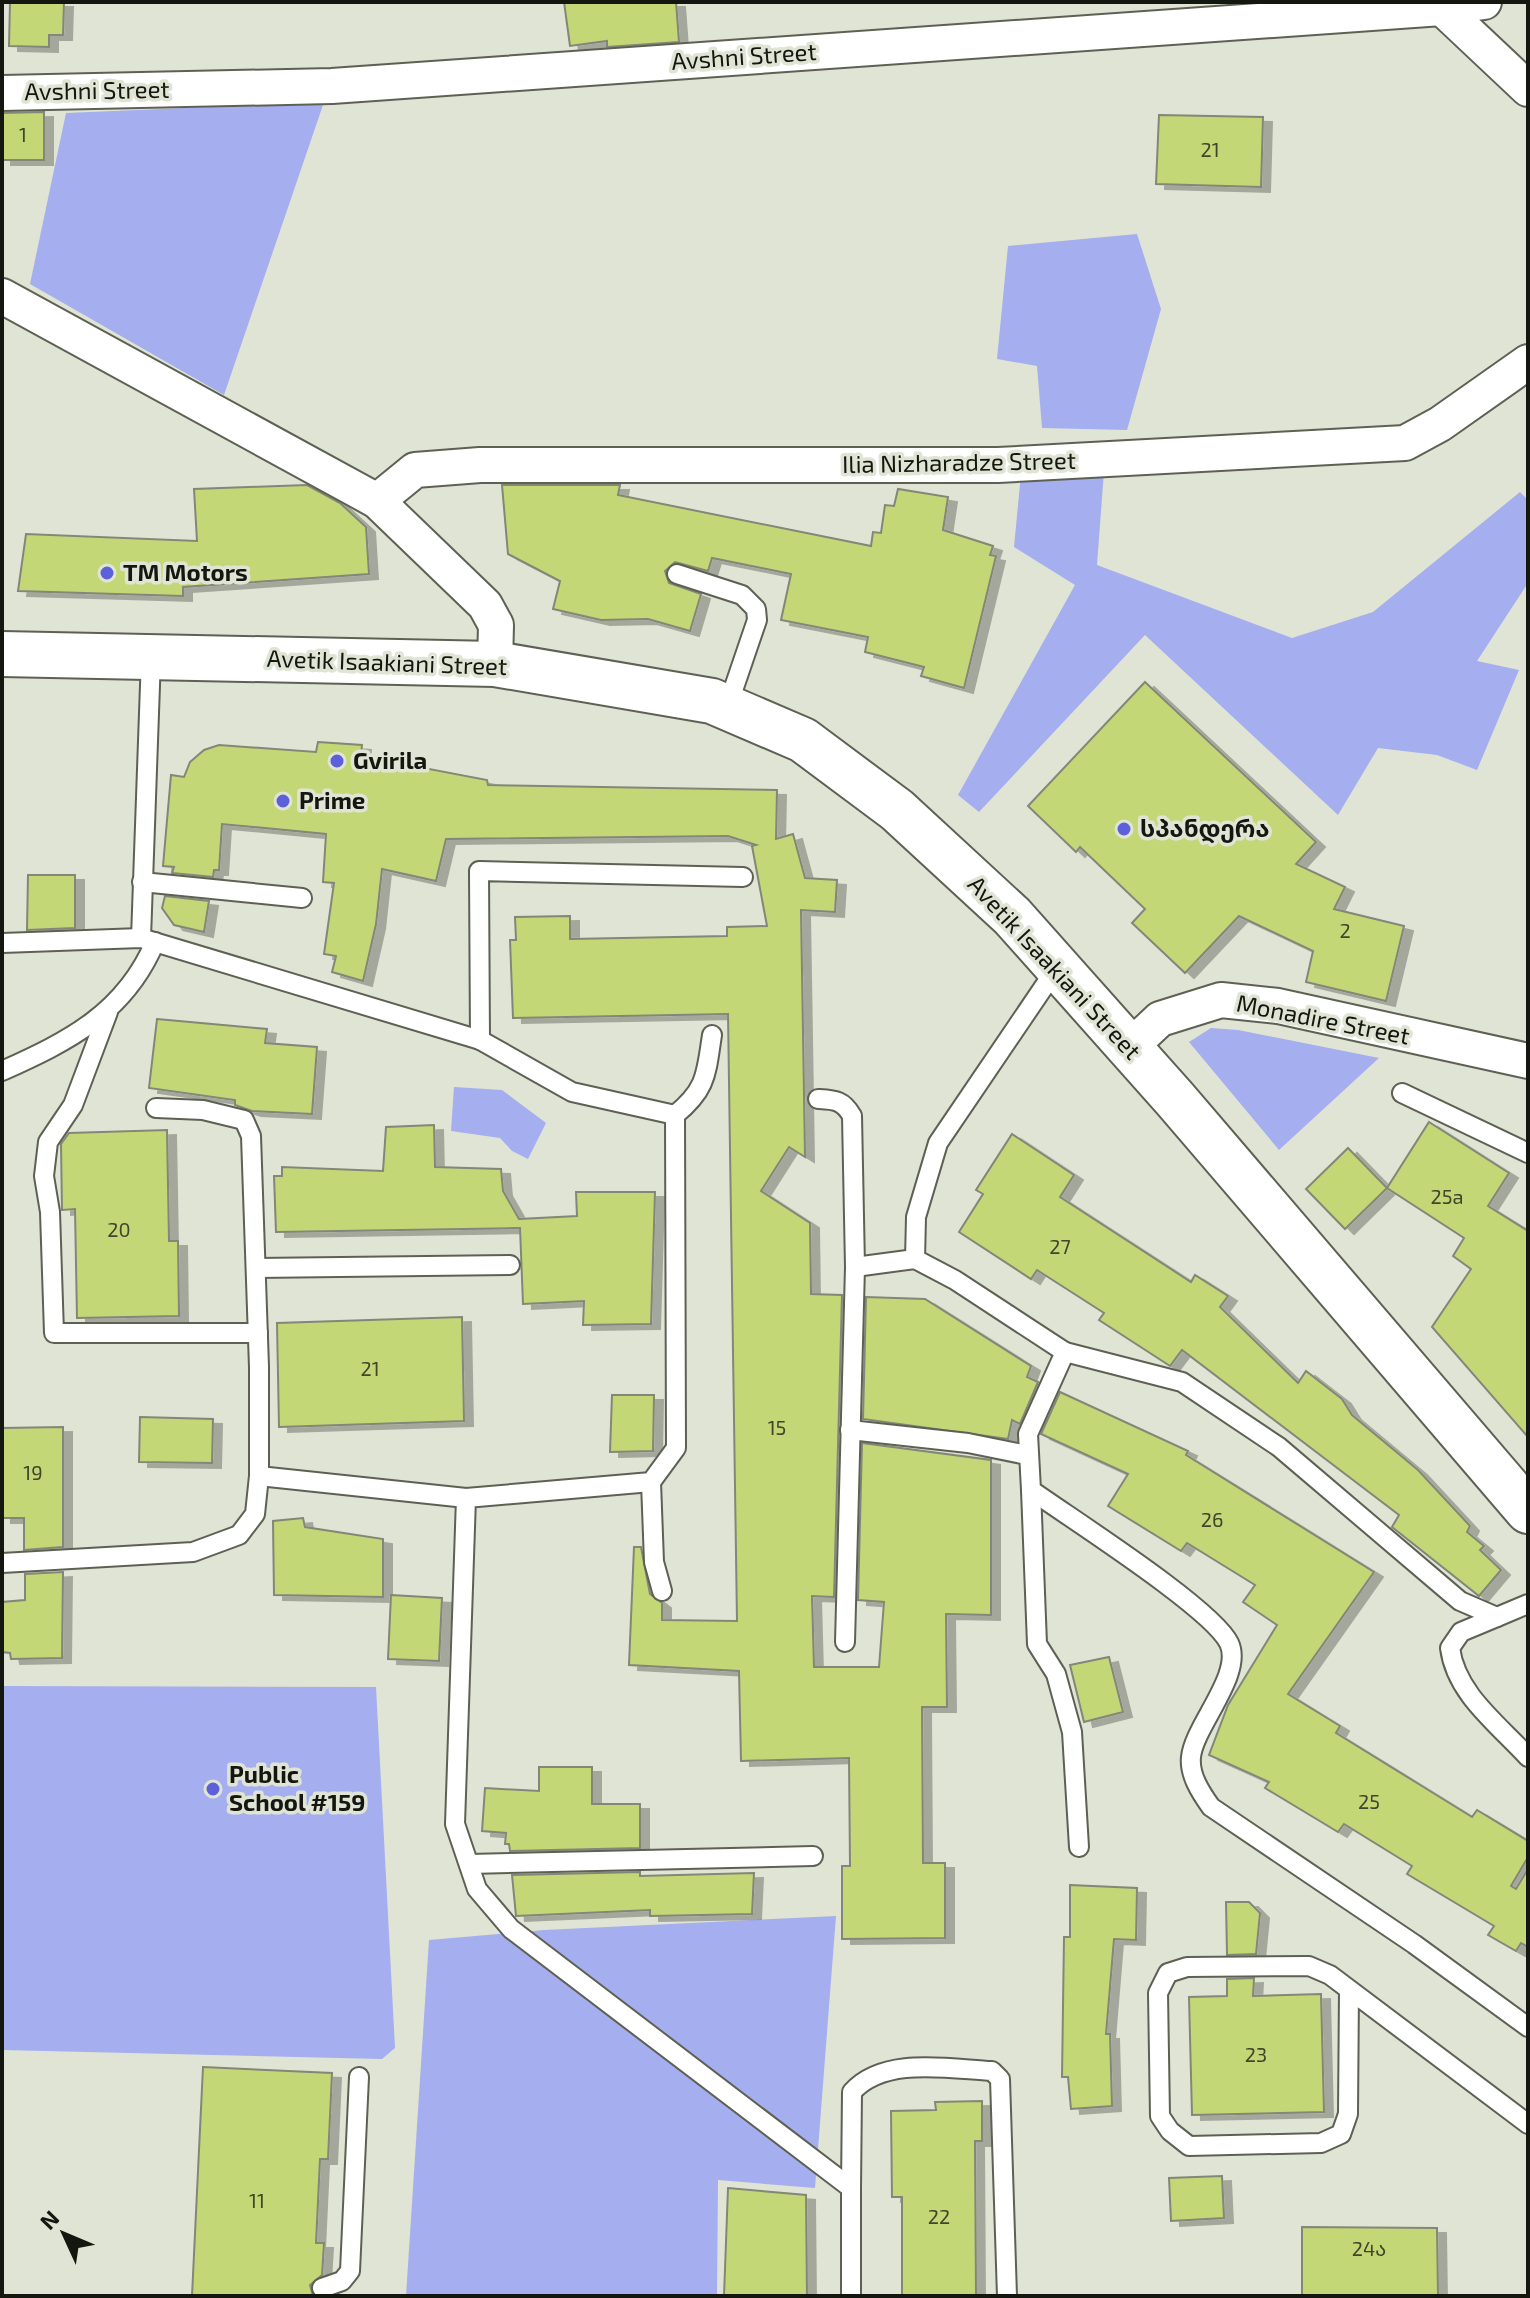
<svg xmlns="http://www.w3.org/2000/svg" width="1530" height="2298" font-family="'Exo 2','Noto Sans Georgian',sans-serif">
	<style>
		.green { fill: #a5aeef }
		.building { fill: #c3d777; stroke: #838778; stroke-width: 2; filter: url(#shadow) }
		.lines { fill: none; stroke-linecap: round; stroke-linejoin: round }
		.lane-casing { stroke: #5d6153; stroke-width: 22 }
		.street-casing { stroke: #5d6153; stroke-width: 38 }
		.secondary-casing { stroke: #5d6153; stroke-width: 48 }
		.lane { stroke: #fff; stroke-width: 18 }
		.street { stroke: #fff; stroke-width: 34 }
		.secondary { stroke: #fff; stroke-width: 44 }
		.poi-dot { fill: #5d61d9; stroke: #e0e4d4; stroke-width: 3 }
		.labels { text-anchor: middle; stroke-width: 7; stroke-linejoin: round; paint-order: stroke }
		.number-label { font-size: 20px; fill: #40462a }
		.street-label { font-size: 24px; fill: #141610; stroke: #e0e4d4 }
		.poi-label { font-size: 24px; font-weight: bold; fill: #141610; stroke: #e0e4d4; text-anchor: start }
	</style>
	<defs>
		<filter id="shadow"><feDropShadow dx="9" dy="5" stdDeviation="0" flood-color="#0004"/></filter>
	</defs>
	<rect width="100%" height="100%" fill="#e0e4d4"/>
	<g class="green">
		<path d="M 324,102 L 224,395 L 30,284 L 66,113 Z"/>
		<path d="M 1137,234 L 1161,309 L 1127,430 L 1042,428 L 1037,366 L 997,359 L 1008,246 Z"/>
		<path d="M 1104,471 L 1097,565 L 1292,638 L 1373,612 L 1520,492 L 1528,500 L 1528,583 L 1477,661 L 1519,670 L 1477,770 L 1437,755 L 1378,748 L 1338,815 L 1145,635 L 979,812 L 958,795 L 1075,585 L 1014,547 L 1021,474 Z"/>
		<path d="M 1211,1028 L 1238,1030 L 1379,1058 L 1279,1150 L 1189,1042 Z"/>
		<path d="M 454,1087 L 502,1090 L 546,1123 L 528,1159 L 512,1151 L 500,1138 L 451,1131 Z"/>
		<path d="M 2,1686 L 376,1687 L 395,2048 L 382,2059 L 2,2050 Z"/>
		<path d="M 836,1916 L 815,2188 L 718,2180 L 717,2296 L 406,2296 L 429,1940 L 544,1930 Z"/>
	</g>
	<g class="building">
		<path d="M 10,2 L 64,2 L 63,35 L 49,35 L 49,47 L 9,46 Z"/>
		<path d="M 564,2 L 676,2 L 679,42 L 607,47 L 607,41 L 570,46 Z"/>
		<path d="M 44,112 L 44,160 L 2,160 L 2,113 Z"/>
		<path d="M 1159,115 L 1263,117 L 1261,187 L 1156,184 Z"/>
		<path d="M 307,485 L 340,503 L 366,527 L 369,574 L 183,587 L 183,596 L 18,591 L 26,534 L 197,541 L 194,489 Z"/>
		<path d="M 502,485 L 620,485 L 618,495 L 871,546 L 873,532 L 881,533 L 885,505 L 894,506 L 898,489 L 948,497 L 943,530 L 993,546 L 990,555 L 996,556 L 964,688 L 921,676 L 924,667 L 865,652 L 868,637 L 781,620 L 791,574 L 712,558 L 708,571 L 675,562 L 665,571 L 669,583 L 701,594 L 690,631 L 648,619 L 601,620 L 553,609 L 560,581 L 508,554 Z"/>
		<path d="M 1145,682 L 1316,842 L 1296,864 L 1345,887 L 1334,909 L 1404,926 L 1386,1001 L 1306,982 L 1313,951 L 1239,916 L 1185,973 L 1132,923 L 1145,909 L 1080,847 L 1076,852 L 1028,806 Z"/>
		<path d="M 318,742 L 362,745 L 361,756 L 487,780 L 488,785 L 777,790 L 776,839 L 793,834 L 805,878 L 837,880 L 835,912 L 801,910 L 805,1157 L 789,1147 L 761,1191 L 810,1223 L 811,1294 L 842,1295 L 834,1597 L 812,1596 L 814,1667 L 879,1667 L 884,1602 L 858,1600 L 862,1443 L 991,1460 L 991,1615 L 946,1614 L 947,1707 L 922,1707 L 923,1863 L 945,1863 L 945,1938 L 842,1939 L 842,1866 L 850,1866 L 849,1758 L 741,1761 L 739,1671 L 629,1665 L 634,1547 L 641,1547 L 650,1594 L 662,1603 L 662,1620 L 737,1621 L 728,1014 L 513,1018 L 510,940 L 516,940 L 515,917 L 570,916 L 570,939 L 727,936 L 727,927 L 767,926 L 752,846 L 756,845 L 728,836 L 446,839 L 436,881 L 382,869 L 376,924 L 363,981 L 332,972 L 336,956 L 324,954 L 334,883 L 323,882 L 326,834 L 222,824 L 219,870 L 214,870 L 213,877 L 172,873 L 174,867 L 163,866 L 171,775 L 184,777 L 190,762 L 204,750 L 219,745 L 316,752 Z"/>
		<path d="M 28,875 L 75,875 L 75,928 L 27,930 Z"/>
		<path d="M 165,896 L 209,901 L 204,932 L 174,925 L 162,908 Z"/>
		<path d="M 157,1019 L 267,1029 L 265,1043 L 317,1047 L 312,1114 L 252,1111 L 235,1105 L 235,1100 L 149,1088 Z"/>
		<path d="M 1429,1122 L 1509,1173 L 1488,1206 L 1528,1231 L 1528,1437 L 1432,1327 L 1471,1269 L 1453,1256 L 1464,1238 L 1387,1188 Z"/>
		<path d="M 434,1125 L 435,1167 L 501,1169 L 503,1191 L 519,1219 L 577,1216 L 576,1192 L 655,1192 L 651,1324 L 583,1325 L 584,1301 L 523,1304 L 520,1228 L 276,1232 L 274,1176 L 282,1176 L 282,1167 L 383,1171 L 386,1127 Z"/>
		<path d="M 167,1130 L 169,1241 L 178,1241 L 179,1316 L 77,1318 L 75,1209 L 62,1210 L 61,1144 L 69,1133 Z"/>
		<path d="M 1012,1134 L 1074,1175 L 1060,1197 L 1191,1282 L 1195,1275 L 1228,1296 L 1220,1307 L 1298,1383 L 1306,1371 L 1342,1399 L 1352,1415 L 1418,1470 L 1470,1526 L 1467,1532 L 1484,1546 L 1480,1550 L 1501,1570 L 1479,1596 L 1392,1527 L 1399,1515 L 1182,1350 L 1170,1366 L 1099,1320 L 1104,1313 L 1037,1270 L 1031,1279 L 959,1232 L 983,1194 L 976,1190 Z"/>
		<path d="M 1348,1148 L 1387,1188 L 1345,1229 L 1306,1189 Z"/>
		<path d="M 866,1297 L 925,1299 L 1031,1366 L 1027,1377 L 1038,1382 L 1020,1424 L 1012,1420 L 1008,1439 L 863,1419 Z"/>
		<path d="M 462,1317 L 464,1421 L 279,1427 L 277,1323 Z"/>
		<path d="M 1060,1392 L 1188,1451 L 1186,1455 L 1374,1572 L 1288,1694 L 1340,1726 L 1336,1733 L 1417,1783 L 1472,1817 L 1477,1810 L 1528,1841 L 1528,1857 L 1511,1886 L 1516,1889 L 1528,1869 L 1528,1947 L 1521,1943 L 1516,1951 L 1488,1935 L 1494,1926 L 1407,1874 L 1412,1866 L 1344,1824 L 1338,1832 L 1265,1788 L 1269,1782 L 1209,1755 L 1228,1705 L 1277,1625 L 1243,1602 L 1255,1585 L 1187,1543 L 1181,1551 L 1108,1506 L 1128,1474 L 1041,1434 Z"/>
		<path d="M 612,1395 L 654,1395 L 653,1451 L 610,1452 Z"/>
		<path d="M 140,1417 L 213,1419 L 212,1463 L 139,1462 Z"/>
		<path d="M 63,1427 L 63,1547 L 24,1550 L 24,1518 L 2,1518 L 2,1428 Z"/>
		<path d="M 303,1518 L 305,1527 L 383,1539 L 383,1597 L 274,1595 L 273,1521 Z"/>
		<path d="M 63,1572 L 62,1658 L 11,1659 L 10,1653 L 2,1652 L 2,1602 L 25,1600 L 25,1574 Z"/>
		<path d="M 391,1595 L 442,1598 L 439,1661 L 388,1659 Z"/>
		<path d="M 1109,1657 L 1123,1712 L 1084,1722 L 1070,1665 Z"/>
		<path d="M 539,1767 L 592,1767 L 592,1804 L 640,1804 L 640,1848 L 510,1851 L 509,1844 L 505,1844 L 506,1833 L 482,1831 L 485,1788 L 539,1791 Z"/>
		<path d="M 640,1872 L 640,1876 L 754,1873 L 752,1914 L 650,1916 L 650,1910 L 516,1916 L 512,1875 Z"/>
		<path d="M 1070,1885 L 1137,1888 L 1136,1940 L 1114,1939 L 1106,2034 L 1110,2034 L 1112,2106 L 1071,2109 L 1068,2077 L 1062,2077 L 1064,1937 L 1070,1937 Z"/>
		<path d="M 1226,1902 L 1249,1902 L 1260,1913 L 1256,1954 L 1227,1955 Z"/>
		<path d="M 1254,1978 L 1253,1996 L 1321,1994 L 1324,2112 L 1192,2115 L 1189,1997 L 1227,1996 L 1227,1979 Z"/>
		<path d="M 203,2067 L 332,2073 L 328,2159 L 320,2159 L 316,2243 L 324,2243 L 322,2275 L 310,2285 L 313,2296 L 192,2296 Z"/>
		<path d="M 982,2101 L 982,2141 L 975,2141 L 976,2296 L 902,2296 L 902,2197 L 892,2197 L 891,2111 L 936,2110 L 935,2102 Z"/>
		<path d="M 1222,2176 L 1224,2218 L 1171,2221 L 1169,2178 Z"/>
		<path d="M 728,2188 L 806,2195 L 807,2296 L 724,2296 Z"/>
		<path d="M 1302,2227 L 1437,2228 L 1438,2296 L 1302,2296 Z"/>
	</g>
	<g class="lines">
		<g class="lane-casing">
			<g id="lane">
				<path d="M 677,574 L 742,595 L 756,609 L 757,620 L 727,708"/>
				<path d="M 142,882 L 302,898"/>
				<path d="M 141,938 L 151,657"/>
				<path d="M 2,943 L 141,938 L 480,1040 L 572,1092 L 675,1115"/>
				<path d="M 108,1012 L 73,1105 L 48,1142 L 44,1176 L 50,1212 L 54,1333 L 258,1333"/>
				<path d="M 712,1035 C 706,1074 707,1089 675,1115 L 676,1448 L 651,1482 L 466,1498 L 455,1824 L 477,1889 L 511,1929 L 851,2188 L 851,2296"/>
				<path d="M 480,1040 L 479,871 L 743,877"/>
				<path d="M 2,1071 C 69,1041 125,1013 155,942"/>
				<path d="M 1402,1093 L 1528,1153"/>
				<path d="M 818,1099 C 835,1100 843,1100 852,1116 L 855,1267"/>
				<path d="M 915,1259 L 916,1217 L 938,1143 L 1058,966"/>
				<path d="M 256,1268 L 510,1265"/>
				<path d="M 1065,1352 L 1182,1382 L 1279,1447 L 1460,1601 L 1497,1617 L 1528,1604"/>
				<path d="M 850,1430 L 968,1443 L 1027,1455"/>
				<path d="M 259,1476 L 466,1498"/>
				<path d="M 651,1482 L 654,1562 L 662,1591"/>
				<path d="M 1031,1490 L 1037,1644 L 1056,1674 L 1072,1732 L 1079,1847"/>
				<path d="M 2,1563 L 193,1552 L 239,1535 L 255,1514 L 259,1476 L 259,1367 L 251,1136 L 244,1120 L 203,1110 L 156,1108"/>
				<path d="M 1497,1617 L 1461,1632 L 1450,1648 C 1456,1694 1498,1724 1528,1757"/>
				<path d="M 845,1642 L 855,1267 L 915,1259 L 955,1280 L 1065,1352 L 1028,1434 L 1031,1490 C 1070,1518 1212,1608 1229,1643 C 1244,1674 1194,1726 1191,1757 C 1189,1775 1201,1793 1211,1807 L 1414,1944 L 1528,2027"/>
				<path d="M 469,1864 L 813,1856"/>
				<path d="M 1349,1990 L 1348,2114 L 1341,2134 L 1321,2143 L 1189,2146 L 1170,2131 L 1160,2116 L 1158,1993 L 1168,1973 L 1187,1967 L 1309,1966 L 1330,1975 L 1528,2124"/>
				<path d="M 851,2188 L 852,2092 C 884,2056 949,2069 992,2071 L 1000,2079 L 1007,2296"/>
				<path d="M 322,2288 L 342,2281 L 350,2271 L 359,2077"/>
			</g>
		</g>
		<g class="street-casing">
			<g id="street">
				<path d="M 1442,8 L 1528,89"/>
				<path d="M 2,93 L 332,86 L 1442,8 L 1484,2"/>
				<path d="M 2,296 L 377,501 L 485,605 L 496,625 L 495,664"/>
				<path d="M 377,501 L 415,470 L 480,465 L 998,465 L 1405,443 L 1440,424 L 1528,362"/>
				<path d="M 1130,1047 L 1160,1019 L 1221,1000 L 1278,1006 L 1528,1061"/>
			</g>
		</g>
		<g class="secondary-casing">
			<path id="secondary" d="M 2,654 L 495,664 L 712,701 L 803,740 L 897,810 L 1012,916 L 1175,1099 L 1528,1511"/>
		</g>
		<use href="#lane" class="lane"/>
		<use href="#street" class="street"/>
		<use href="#secondary" class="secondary"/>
	</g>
	<g class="poi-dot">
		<circle cx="107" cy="573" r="8"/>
		<circle cx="337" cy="761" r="8"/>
		<circle cx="283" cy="801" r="8"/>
		<circle cx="1124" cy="829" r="8"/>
		<circle cx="213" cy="1789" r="8"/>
	</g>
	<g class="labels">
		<g class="number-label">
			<text x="23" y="142">1</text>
			<text x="1210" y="157">21</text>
			<text x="1345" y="938">2</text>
			<text x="1447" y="1204">25a</text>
			<text x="119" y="1237">20</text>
			<text x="1060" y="1254">27</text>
			<text x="370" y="1376">21</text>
			<text x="777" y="1435">15</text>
			<text x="33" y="1480">19</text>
			<text x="1212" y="1527">26</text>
			<text x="1369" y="1809">25</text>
			<text x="1256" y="2062">23</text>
			<text x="257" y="2208">11</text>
			<text x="939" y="2224">22</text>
			<text x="1369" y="2256">24ა</text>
		</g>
		<g class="street-label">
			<text transform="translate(744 57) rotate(-4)" y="8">Avshni Street</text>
			<text transform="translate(97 91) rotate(-1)" y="8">Avshni Street</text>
			<text transform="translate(959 463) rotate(-1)" y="8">Ilia Nizharadze Street</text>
			<text transform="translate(387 663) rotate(2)" y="8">Avetik Isaakiani Street</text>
			<text transform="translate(1054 968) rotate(47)" y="8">Avetik Isaakiani Street</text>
			<text transform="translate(1323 1020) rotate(11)" y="8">Monadire Street</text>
		</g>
		<g class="poi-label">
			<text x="123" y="581">TM Motors</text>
			<text x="353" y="769">Gvirila</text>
			<text x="299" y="809">Prime</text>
			<text x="1140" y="837">სპანდერა</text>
			<text x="229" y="1783">Public<tspan x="229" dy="28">School #159</tspan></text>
		</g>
	</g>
	<rect width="1530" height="2298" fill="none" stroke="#141610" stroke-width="8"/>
	<g transform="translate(64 2234) rotate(314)" stroke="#e0e4d4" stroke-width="6" paint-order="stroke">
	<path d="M0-6L14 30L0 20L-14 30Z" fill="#141610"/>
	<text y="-12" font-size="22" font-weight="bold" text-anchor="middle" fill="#141610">N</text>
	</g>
</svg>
